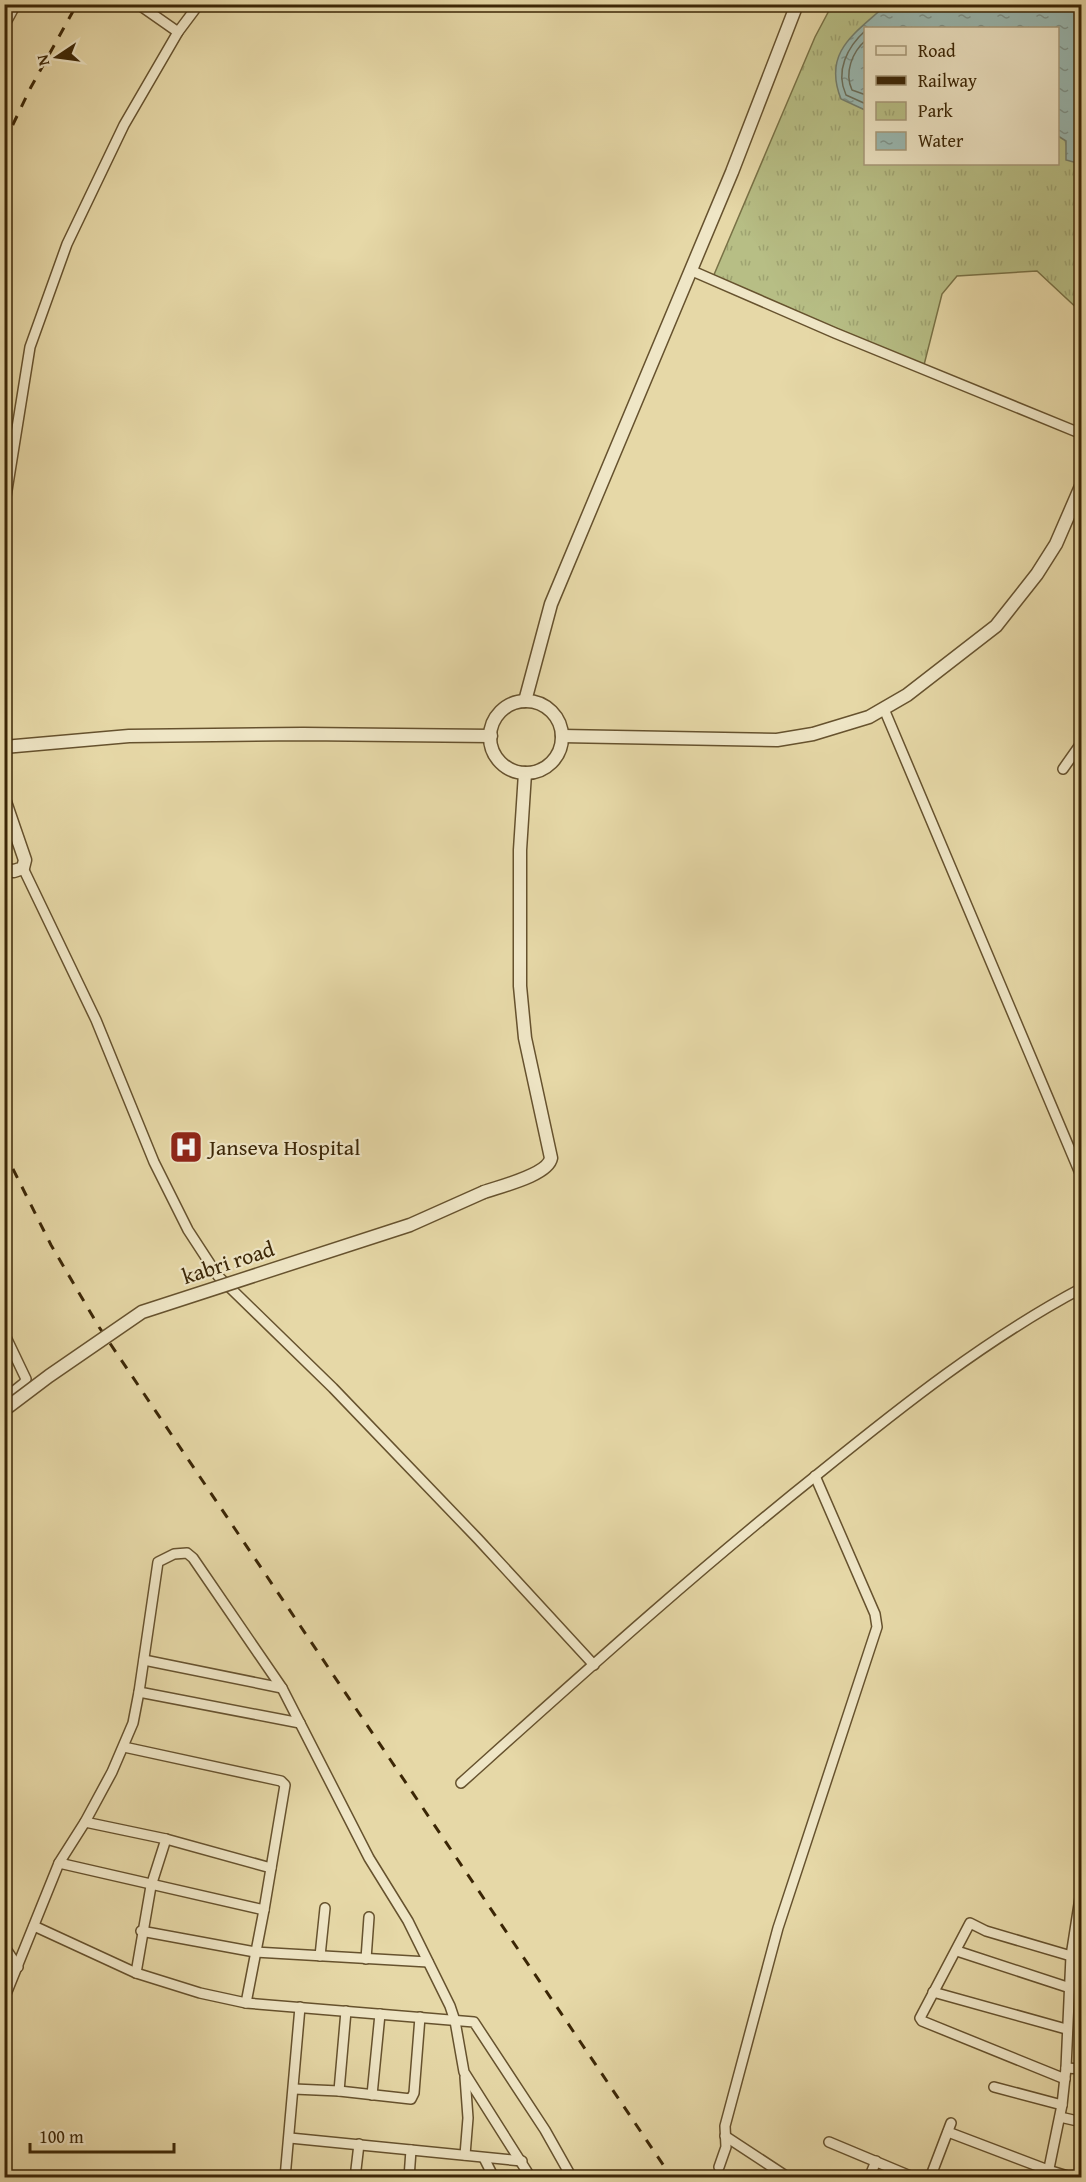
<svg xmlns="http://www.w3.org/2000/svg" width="1086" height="2182" font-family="'Gentium Book Plus',serif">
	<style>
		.park { fill: url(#park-tufts); stroke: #797246; stroke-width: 1.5; fill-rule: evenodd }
		.water { fill: url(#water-ripples); stroke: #737e6d; stroke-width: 1.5 }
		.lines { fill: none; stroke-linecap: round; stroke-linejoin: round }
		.shore { stroke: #6a6f5c; stroke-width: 1.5 }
		.river { stroke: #99b8b1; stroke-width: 18 }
		.minor-casing { stroke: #66522e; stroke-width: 12 }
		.tertiary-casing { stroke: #66522e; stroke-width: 15 }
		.minor { stroke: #efe6c6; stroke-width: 9 }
		.tertiary { stroke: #efe6c6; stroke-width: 12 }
		.rail { stroke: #3b2606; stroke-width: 3; stroke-dasharray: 10 10; stroke-linecap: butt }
		.tertiary-bridge-casing { stroke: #66522e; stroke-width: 15; stroke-linecap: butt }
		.tertiary-bridge { stroke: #efe6c6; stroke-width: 12 }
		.labels { text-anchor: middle; stroke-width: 4.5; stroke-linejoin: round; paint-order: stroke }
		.poi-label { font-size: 22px; fill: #3b2606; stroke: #efe6c6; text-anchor: start }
		.street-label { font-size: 22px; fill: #3b2606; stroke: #efe6c6 }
	</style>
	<defs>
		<pattern id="park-tufts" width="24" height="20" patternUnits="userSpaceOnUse" patternTransform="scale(1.5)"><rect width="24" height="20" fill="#b7be85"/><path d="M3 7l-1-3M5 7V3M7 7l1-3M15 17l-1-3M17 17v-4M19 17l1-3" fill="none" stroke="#9ea371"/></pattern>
		<pattern id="water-ripples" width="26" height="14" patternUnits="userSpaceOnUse" patternTransform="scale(1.5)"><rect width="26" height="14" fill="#99b8b1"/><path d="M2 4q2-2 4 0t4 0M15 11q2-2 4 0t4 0" fill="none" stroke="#7e958e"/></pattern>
	</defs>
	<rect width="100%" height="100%" fill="#e6d8a7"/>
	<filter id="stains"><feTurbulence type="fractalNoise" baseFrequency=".00333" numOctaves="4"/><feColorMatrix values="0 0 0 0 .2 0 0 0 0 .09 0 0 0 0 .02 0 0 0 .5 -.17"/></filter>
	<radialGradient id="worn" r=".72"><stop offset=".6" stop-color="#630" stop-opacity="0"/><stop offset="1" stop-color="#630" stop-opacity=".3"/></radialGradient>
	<path class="park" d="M 832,5 L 1081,5 L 1081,312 L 1037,271 L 957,276 L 942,294 L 924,365 L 713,277 L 815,37 ZM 866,28 L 1058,28 L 1058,164 L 866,164 Z"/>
	<path class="water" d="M 886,5 L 1081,5 L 1081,164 L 1066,160 L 1066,141 L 1058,136 L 1058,28 L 866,28 L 865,110 L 841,99 C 822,51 856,33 886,5 Z"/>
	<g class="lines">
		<g class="shore">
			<path d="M 866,30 C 847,47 835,71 846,95 L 866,104"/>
			<path d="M 866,40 C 852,52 844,73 852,90 L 866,95"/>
		</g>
		<path class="river" d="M 4,9 L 7,4"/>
		<g class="minor-casing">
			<g id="minor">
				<path d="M 138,4 L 178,32"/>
				<path d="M 4,26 L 16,4"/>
				<path d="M 690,270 L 835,333 L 1082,434"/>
				<path d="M 4,509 L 30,347 L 67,244 L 124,125 L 178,32 L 199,4"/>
				<path d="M 884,709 L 1082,1178"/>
				<path d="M 1063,769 L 1082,742"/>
				<path d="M 23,868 L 96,1020 L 154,1162 L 188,1230 L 218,1276 L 333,1388 L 478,1539 L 594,1665"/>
				<path d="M 4,1333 L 26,1379 L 24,1383 L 4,1399"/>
				<path d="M 144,1660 L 282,1688"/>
				<path d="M 139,1692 L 300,1723"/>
				<path d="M 124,1747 L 281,1781 L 285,1785 L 264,1910 L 246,2003"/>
				<path d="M 461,1783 C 578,1678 695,1572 818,1474 C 902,1406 986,1339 1082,1288"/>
				<path d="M 85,1822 L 166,1839 L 271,1868"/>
				<path d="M 59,1863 L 264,1910"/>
				<path d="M 34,1926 L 136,1973 L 200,1993 L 246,2003 L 474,2022 L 545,2130 L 572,2178"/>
				<path d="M 141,1931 L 255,1952 L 428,1962"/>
				<path d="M 4,1946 L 18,1967"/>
				<path d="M 957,1951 L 1070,1988"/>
				<path d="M 320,1956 L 325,1908"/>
				<path d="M 366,1959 L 369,1917"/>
				<path d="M 136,1973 L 151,1886 L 166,1839"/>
				<path d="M 933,1992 L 1066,2029"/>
				<path d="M 4,1999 L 59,1863 L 85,1822 L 112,1772 L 133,1723 L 139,1692 L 158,1562 L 174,1554 L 187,1553 L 193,1558 L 282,1688 L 369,1858 L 408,1921 L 450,2006 L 455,2021 L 464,2072 L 531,2178"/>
				<path d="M 1066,2068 L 1082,2069"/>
				<path d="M 1065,2079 L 922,2021 L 920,2018 L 970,1923 L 986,1931 L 1071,1956"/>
				<path d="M 994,2087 L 1062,2105"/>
				<path d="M 294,2089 L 339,2091 L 411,2099 L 414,2093 L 420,2017"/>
				<path d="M 339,2091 L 346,2011"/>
				<path d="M 372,2095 L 380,2014"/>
				<path d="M 1060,2117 L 1082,2122"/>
				<path d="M 948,2132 L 1048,2170 L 1074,2178"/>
				<path d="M 725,2136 L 789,2178"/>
				<path d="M 290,2138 L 522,2161"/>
				<path d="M 829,2142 L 915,2178"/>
				<path d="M 465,2155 L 468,2118 L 465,2077"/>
				<path d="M 484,2158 L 494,2178"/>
				<path d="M 719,2167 L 726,2147 L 725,2126 L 778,1928 L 877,1627 L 875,1614 L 815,1476"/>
				<path d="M 285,2178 L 300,2007"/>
				<path d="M 355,2178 L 359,2144"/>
				<path d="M 409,2178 L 411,2150"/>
				<path d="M 869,2178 L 876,2161"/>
				<path d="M 930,2178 L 951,2123"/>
				<path d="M 1047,2178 L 1062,2105 L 1066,2068 L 1071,1956 L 1082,1885"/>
			</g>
		</g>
		<g class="tertiary-casing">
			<g id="tertiary">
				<path d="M 525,701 L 551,604 L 732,172 L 797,4"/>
				<circle cx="526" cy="737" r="36"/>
				<path d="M 562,736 L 777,740 L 813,734 L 869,717 L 907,695 L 996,626 L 1037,574 L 1056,544 L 1082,484"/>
				<path d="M 4,747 L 129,736 L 303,734 L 491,736"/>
				<path d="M 4,799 L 25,860 L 23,868 L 14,871 L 4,870"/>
				<path d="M 484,1192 C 501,1186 548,1175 551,1158 L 525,1038 L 520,986 L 520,850 L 525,773"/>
			</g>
		</g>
		<use href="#minor" class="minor"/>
		<use href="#tertiary" class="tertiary"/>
		<g class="rail">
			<path d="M 4,143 L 31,87 L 77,4"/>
			<path d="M 4,1151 L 51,1245 L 99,1327 L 672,2178"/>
		</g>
		<g class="tertiary-bridge-casing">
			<path id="tertiary-bridge" d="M 4,1410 L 49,1376 L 142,1312 L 410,1225 L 484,1192"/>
		</g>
		<use href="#tertiary-bridge" class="tertiary-bridge"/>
	</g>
	<defs>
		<g id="hospital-square" transform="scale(1.725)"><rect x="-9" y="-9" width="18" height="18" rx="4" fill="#8f2418" stroke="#efe6c6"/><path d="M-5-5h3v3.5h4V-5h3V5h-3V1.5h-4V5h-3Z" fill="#fff"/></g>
	</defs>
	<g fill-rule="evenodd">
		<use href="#hospital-square" x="186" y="1147"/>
	</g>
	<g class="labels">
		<g class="poi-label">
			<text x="209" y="1155">Janseva Hospital</text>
		</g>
		<g class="street-label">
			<text transform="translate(228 1262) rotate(-18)" y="8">kabri road</text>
		</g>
	</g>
	<rect width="1086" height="2182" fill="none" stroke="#e6d8a7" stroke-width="24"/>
	<rect x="6" y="6" width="1074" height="2170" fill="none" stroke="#3b2606" stroke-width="3"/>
	<rect x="12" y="12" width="1062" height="2158" fill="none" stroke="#3b2606" stroke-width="1.5"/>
	<rect x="864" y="27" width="195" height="138" fill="#efe6c6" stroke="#a79979" stroke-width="1.5"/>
	<rect x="876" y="46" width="30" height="9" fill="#efe6c6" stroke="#a79979" stroke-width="1.5"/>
	<text x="918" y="57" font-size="18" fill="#3b2606">Road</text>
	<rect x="876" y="76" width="30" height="9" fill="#3b2606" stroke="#a79979" stroke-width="1.5"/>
	<text x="918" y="87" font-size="18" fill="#3b2606">Railway</text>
	<rect x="876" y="102" width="30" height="18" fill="url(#park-tufts)" stroke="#a79979" stroke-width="1.5"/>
	<text x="918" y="117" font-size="18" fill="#3b2606">Park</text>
	<rect x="876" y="132" width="30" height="18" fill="url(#water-ripples)" stroke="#a79979" stroke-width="1.5"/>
	<text x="918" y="147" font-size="18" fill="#3b2606">Water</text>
	<g transform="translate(57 57) rotate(257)" stroke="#efe6c6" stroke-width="4.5" paint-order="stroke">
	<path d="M0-4.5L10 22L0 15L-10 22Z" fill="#3b2606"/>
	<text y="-9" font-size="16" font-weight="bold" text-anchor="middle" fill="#3b2606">N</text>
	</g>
	<path d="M30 2143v9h144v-9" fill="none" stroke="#3b2606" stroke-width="3"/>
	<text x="39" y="2143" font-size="18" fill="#3b2606" stroke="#efe6c6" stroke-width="4.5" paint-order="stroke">100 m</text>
	<rect width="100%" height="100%" filter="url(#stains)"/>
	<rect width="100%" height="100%" fill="url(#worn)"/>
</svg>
